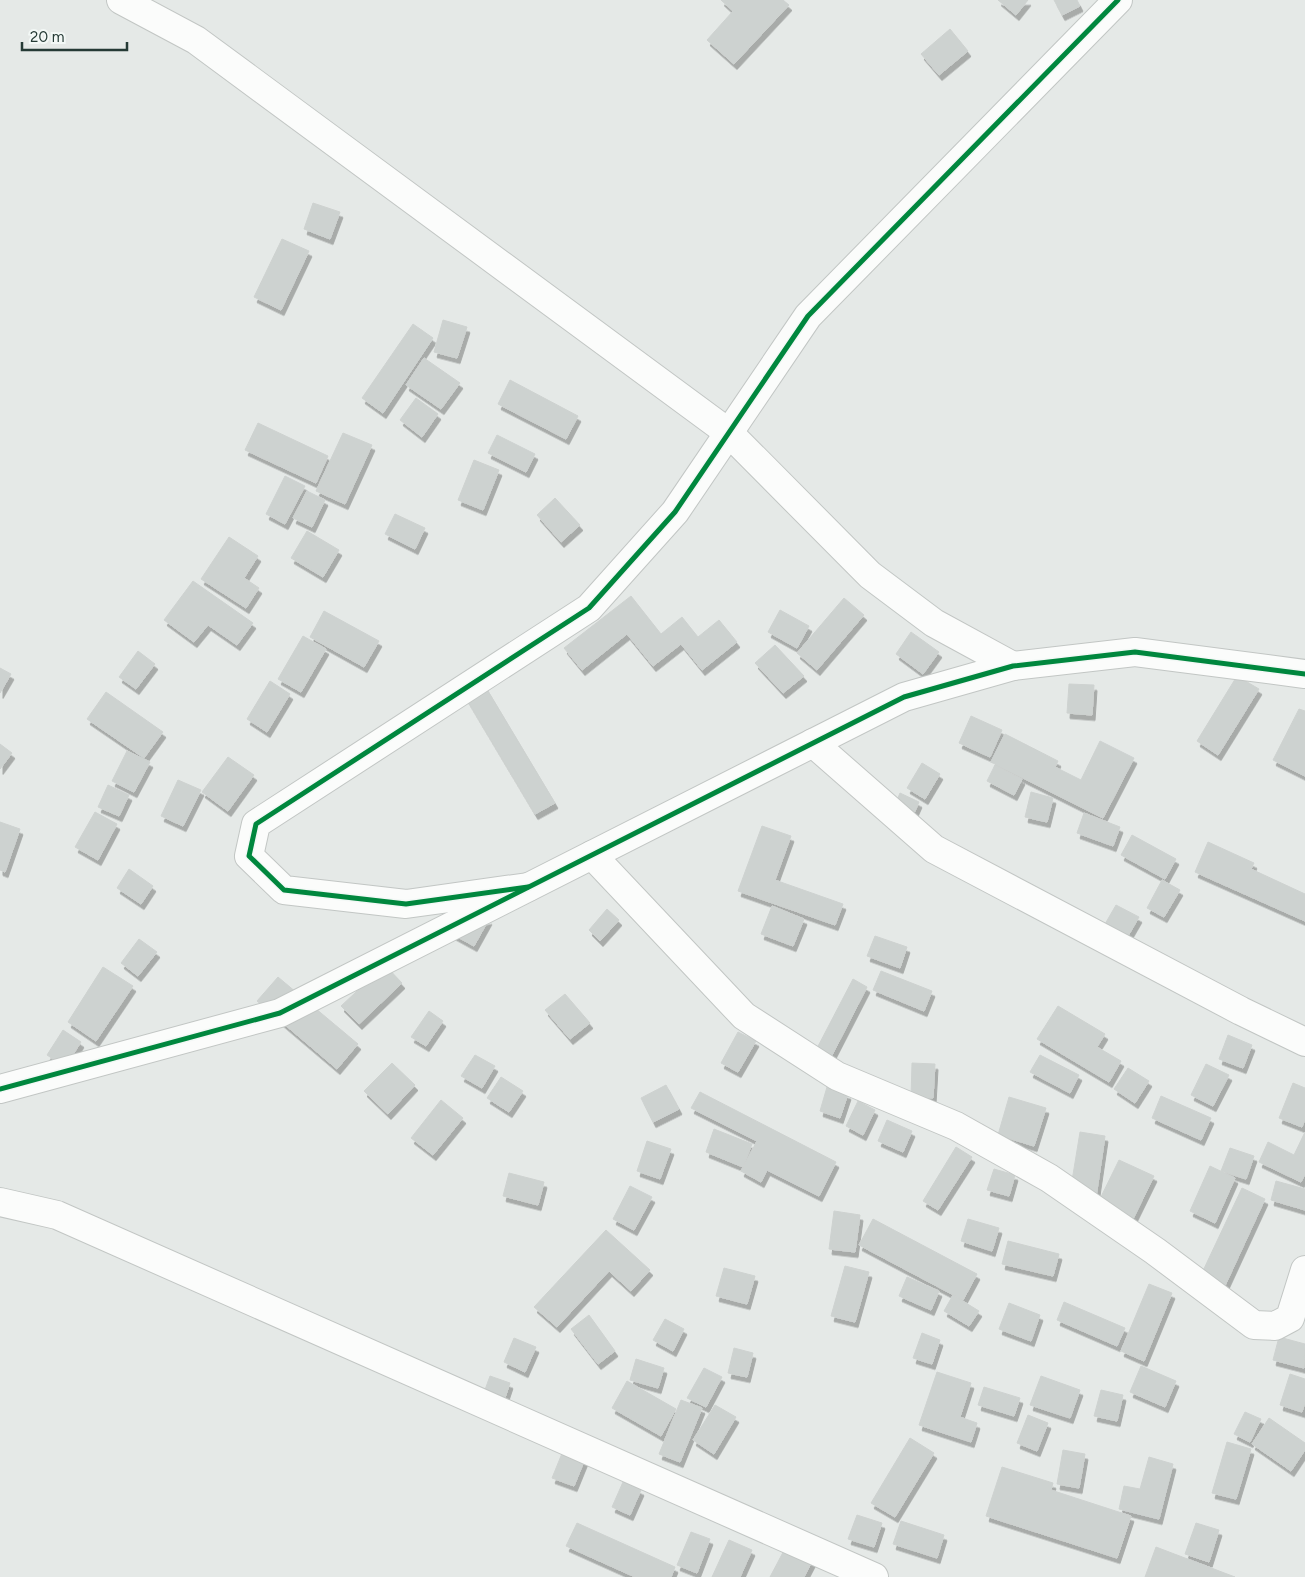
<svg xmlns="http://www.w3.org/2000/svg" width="1305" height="1577" font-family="Figtree,sans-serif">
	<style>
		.building { fill: #cdd2d0; stroke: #ced2d0; filter: url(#shadow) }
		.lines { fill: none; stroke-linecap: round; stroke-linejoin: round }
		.street-casing { stroke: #c2c6c4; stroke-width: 30 }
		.street { stroke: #fbfcfb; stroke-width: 28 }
		.cycleway-casing { stroke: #f3f8f6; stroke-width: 8 }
		.cycleway { stroke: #00873e; stroke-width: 5 }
	</style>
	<defs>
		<filter id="shadow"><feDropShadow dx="3" dy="5.5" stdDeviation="0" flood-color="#0004"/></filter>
	</defs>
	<rect width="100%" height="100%" fill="#e5e9e7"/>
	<g class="building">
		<path d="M 721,0 L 783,0 L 789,5 L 734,64 L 707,40 L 733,11 Z"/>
		<path d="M 998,0 L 1028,0 L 1016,15 Z"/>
		<path d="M 1054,0 L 1077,0 L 1080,6 L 1062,15 Z"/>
		<path d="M 950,29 L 968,51 L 939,75 L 921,54 Z"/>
		<path d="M 313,203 L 340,212 L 330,239 L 304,229 Z"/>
		<path d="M 282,239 L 309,251 L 281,310 L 254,297 Z"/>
		<path d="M 443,320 L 467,327 L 457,358 L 434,352 Z"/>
		<path d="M 413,324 L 433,338 L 383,413 L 362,398 Z"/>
		<path d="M 424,358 L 460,383 L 441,409 L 406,385 Z"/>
		<path d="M 510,380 L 578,416 L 566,439 L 498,404 Z"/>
		<path d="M 416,398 L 438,414 L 422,437 L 400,420 Z"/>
		<path d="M 258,423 L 328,456 L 316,483 L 245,450 Z"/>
		<path d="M 343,433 L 372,445 L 345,504 L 316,491 Z"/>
		<path d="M 497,435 L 535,454 L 526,472 L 488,453 Z"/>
		<path d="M 474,460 L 499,470 L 483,510 L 458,500 Z"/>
		<path d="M 285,476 L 305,486 L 285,524 L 266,514 Z"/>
		<path d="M 307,491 L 325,500 L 312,527 L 293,518 Z"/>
		<path d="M 555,498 L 580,525 L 561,542 L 537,515 Z"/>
		<path d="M 395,514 L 425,528 L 415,549 L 385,534 Z"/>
		<path d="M 307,531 L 339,550 L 323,577 L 291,558 Z"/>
		<path d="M 229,537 L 258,556 L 244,578 L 259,588 L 246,608 L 201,579 Z"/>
		<path d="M 193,581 L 253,623 L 237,645 L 208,625 L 194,642 L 164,620 Z"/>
		<path d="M 631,596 L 661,634 L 682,617 L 698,637 L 719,620 L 737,642 L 702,670 L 681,644 L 653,666 L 627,634 L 582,670 L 564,648 Z"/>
		<path d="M 844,598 L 864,615 L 817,670 L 797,653 Z"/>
		<path d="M 780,610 L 809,626 L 797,648 L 768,632 Z"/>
		<path d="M 324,611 L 379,641 L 364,667 L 310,637 Z"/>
		<path d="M 911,632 L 939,652 L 923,674 L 896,654 Z"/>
		<path d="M 303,636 L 326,649 L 301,692 L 278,679 Z"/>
		<path d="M 775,645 L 804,676 L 783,693 L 755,663 Z"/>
		<path d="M 138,651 L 155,664 L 136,689 L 119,677 Z"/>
		<path d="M 0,668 L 11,674 L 0,693 Z"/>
		<path d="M 1237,676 L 1259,689 L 1218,755 L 1197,741 Z"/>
		<path d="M 270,681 L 290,694 L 267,732 L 247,719 Z"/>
		<path d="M 482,681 L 555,803 L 535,814 L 463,693 Z"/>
		<path d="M 1069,684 L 1094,685 L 1092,715 L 1067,713 Z"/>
		<path d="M 106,692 L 163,732 L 144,758 L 87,719 Z"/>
		<path d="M 1299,709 L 1305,711 L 1305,776 L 1273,760 Z"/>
		<path d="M 971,716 L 1002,730 L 990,757 L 959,743 Z"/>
		<path d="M 1005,734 L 1058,761 L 1055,767 L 1081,780 L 1100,741 L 1134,758 L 1103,818 L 991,762 Z"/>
		<path d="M 0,744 L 12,753 L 0,769 Z"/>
		<path d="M 127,751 L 150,762 L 134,792 L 112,781 Z"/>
		<path d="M 228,757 L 254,775 L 228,811 L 202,792 Z"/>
		<path d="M 922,763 L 940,774 L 925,799 L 907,788 Z"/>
		<path d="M 995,765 L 1022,779 L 1014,795 L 987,781 Z"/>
		<path d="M 178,780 L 201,790 L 183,826 L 161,816 Z"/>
		<path d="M 108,785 L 129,795 L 119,816 L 98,807 Z"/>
		<path d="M 1031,792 L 1053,798 L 1047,822 L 1025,817 Z"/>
		<path d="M 900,793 L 919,802 L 908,827 L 889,819 Z"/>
		<path d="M 95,812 L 117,824 L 98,860 L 75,847 Z"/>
		<path d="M 1084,813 L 1120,827 L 1113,846 L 1077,833 Z"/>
		<path d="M 0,822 L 20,829 L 5,872 L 0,870 Z"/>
		<path d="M 762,826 L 791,836 L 775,880 L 843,904 L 835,925 L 738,891 Z"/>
		<path d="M 1132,835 L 1176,859 L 1165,879 L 1121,855 Z"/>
		<path d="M 1208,842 L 1254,863 L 1251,869 L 1305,894 L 1305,921 L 1195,872 Z"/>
		<path d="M 129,869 L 153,886 L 141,904 L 117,888 Z"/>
		<path d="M 1162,880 L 1180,890 L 1164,917 L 1147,908 Z"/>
		<path d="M 1116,905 L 1139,917 L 1124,943 L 1101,931 Z"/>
		<path d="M 772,906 L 804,919 L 793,946 L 761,934 Z"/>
		<path d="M 607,909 L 619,920 L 600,941 L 589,930 Z"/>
		<path d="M 489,919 L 474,946 L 443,929 Z"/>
		<path d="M 875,936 L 907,947 L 900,968 L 867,956 Z"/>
		<path d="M 139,939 L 157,952 L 138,976 L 121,963 Z"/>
		<path d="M 385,965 L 402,983 L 359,1024 L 341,1006 Z"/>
		<path d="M 103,967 L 133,986 L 96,1041 L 68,1022 Z"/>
		<path d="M 881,971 L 932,991 L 924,1011 L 873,990 Z"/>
		<path d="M 278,977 L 358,1044 L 337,1069 L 257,1001 Z"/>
		<path d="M 853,979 L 867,987 L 830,1059 L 815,1052 Z"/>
		<path d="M 565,994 L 590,1023 L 570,1039 L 545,1010 Z"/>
		<path d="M 1058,1006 L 1105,1034 L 1097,1047 L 1121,1061 L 1109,1082 L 1037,1039 Z"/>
		<path d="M 429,1011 L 443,1021 L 426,1046 L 411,1037 Z"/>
		<path d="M 63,1030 L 81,1042 L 65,1067 L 47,1055 Z"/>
		<path d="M 738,1032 L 756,1041 L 738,1072 L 721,1063 Z"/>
		<path d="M 1228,1035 L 1252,1045 L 1243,1068 L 1219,1059 Z"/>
		<path d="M 475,1055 L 495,1066 L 482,1088 L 461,1076 Z"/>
		<path d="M 1040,1055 L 1079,1075 L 1070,1093 L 1030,1072 Z"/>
		<path d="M 392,1063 L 415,1085 L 388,1114 L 364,1091 Z"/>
		<path d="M 912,1063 L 935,1064 L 933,1098 L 911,1097 Z"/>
		<path d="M 1206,1064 L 1229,1075 L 1213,1106 L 1191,1095 Z"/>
		<path d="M 1128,1068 L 1149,1081 L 1135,1103 L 1114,1089 Z"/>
		<path d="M 501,1077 L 523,1091 L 509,1112 L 487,1098 Z"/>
		<path d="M 1293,1083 L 1305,1088 L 1305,1119 L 1302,1127 L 1279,1118 Z"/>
		<path d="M 666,1085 L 679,1109 L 653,1122 L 641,1098 Z"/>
		<path d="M 827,1087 L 848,1094 L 840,1118 L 820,1111 Z"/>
		<path d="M 700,1092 L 836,1162 L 819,1196 L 767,1170 L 761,1182 L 741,1171 L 757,1141 L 691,1108 Z"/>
		<path d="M 1161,1096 L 1211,1118 L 1201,1140 L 1152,1118 Z"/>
		<path d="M 1009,1097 L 1046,1108 L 1034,1146 L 998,1135 Z"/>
		<path d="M 441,1100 L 463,1118 L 433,1155 L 411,1138 Z"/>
		<path d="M 858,1101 L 875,1110 L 863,1135 L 846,1126 Z"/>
		<path d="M 887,1120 L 912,1131 L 903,1152 L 878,1141 Z"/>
		<path d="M 714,1129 L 752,1144 L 743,1167 L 706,1152 Z"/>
		<path d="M 1080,1132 L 1105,1136 L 1096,1197 L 1070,1193 Z"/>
		<path d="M 1305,1132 L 1305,1174 L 1301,1182 L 1259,1162 L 1268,1142 L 1294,1155 Z"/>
		<path d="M 647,1141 L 671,1149 L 660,1179 L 637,1171 Z"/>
		<path d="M 956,1147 L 972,1157 L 938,1210 L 923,1201 Z"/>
		<path d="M 1230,1148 L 1254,1156 L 1246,1179 L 1221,1171 Z"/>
		<path d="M 1119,1160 L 1154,1176 L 1131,1223 L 1096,1207 Z"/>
		<path d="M 1210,1166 L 1235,1178 L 1215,1223 L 1190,1211 Z"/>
		<path d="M 994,1169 L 1015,1175 L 1009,1196 L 987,1190 Z"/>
		<path d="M 509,1173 L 544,1182 L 538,1205 L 503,1196 Z"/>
		<path d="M 1276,1181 L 1305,1189 L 1305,1210 L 1271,1200 Z"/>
		<path d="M 630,1186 L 652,1197 L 634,1230 L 613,1219 Z"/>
		<path d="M 1242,1188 L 1265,1199 L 1217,1303 L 1193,1292 Z"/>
		<path d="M 834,1211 L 860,1215 L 855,1252 L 829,1249 Z"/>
		<path d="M 873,1219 L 977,1274 L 963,1300 L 859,1245 Z"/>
		<path d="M 968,1219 L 999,1228 L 992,1251 L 961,1241 Z"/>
		<path d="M 606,1230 L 650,1270 L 631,1291 L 609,1271 L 557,1327 L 534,1307 Z"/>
		<path d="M 1008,1241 L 1059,1254 L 1053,1276 L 1002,1264 Z"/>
		<path d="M 845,1266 L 869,1272 L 855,1322 L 831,1316 Z"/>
		<path d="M 724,1268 L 755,1276 L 747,1304 L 716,1296 Z"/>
		<path d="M 907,1277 L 939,1291 L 931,1310 L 899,1296 Z"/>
		<path d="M 1149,1284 L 1172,1293 L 1144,1361 L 1121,1351 Z"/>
		<path d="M 953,1295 L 979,1311 L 969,1326 L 944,1311 Z"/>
		<path d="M 1064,1302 L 1125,1328 L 1117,1346 L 1057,1320 Z"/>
		<path d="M 1009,1303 L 1040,1315 L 1031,1341 L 999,1329 Z"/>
		<path d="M 589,1315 L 615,1351 L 598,1364 L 571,1329 Z"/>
		<path d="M 665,1319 L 684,1329 L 673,1351 L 653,1340 Z"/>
		<path d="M 922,1333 L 940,1340 L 932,1364 L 913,1358 Z"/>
		<path d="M 1279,1337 L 1305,1344 L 1304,1368 L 1273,1360 Z"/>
		<path d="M 514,1338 L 536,1347 L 525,1372 L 504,1362 Z"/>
		<path d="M 734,1348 L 753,1353 L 747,1377 L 728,1373 Z"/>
		<path d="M 636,1359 L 664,1368 L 658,1388 L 630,1380 Z"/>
		<path d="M 1141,1366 L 1176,1381 L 1165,1407 L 1130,1392 Z"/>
		<path d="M 704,1368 L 722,1377 L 706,1407 L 687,1398 Z"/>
		<path d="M 937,1372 L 971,1383 L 960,1417 L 977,1423 L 971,1442 L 919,1425 Z"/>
		<path d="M 1290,1374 L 1305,1379 L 1305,1402 L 1302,1412 L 1280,1405 Z"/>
		<path d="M 490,1376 L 510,1383 L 499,1416 L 478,1409 Z"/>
		<path d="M 1041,1376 L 1080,1390 L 1070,1418 L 1030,1405 Z"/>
		<path d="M 627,1381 L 676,1409 L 661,1436 L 612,1408 Z"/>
		<path d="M 984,1387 L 1020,1398 L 1014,1416 L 978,1405 Z"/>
		<path d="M 1101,1390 L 1123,1395 L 1117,1421 L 1094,1416 Z"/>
		<path d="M 681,1400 L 702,1408 L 680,1462 L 659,1454 Z"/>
		<path d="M 715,1405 L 736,1417 L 714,1454 L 693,1440 Z"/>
		<path d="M 1245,1412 L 1261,1419 L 1250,1442 L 1234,1434 Z"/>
		<path d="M 1028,1415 L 1048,1423 L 1037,1451 L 1017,1443 Z"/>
		<path d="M 1269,1418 L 1305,1443 L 1305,1450 L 1291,1471 L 1252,1444 Z"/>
		<path d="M 910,1438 L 934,1453 L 895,1517 L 871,1503 Z"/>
		<path d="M 1227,1442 L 1251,1449 L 1236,1499 L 1212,1493 Z"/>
		<path d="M 1063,1450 L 1085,1454 L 1079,1488 L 1057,1484 Z"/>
		<path d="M 563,1451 L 585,1459 L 574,1486 L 552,1478 Z"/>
		<path d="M 1149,1457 L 1173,1464 L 1159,1519 L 1119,1509 L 1124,1486 L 1140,1489 Z"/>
		<path d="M 1002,1467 L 1053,1483 L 1051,1490 L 1131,1516 L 1117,1558 L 986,1516 Z"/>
		<path d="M 623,1482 L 641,1490 L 630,1515 L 612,1507 Z"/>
		<path d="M 857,1515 L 882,1523 L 874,1547 L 848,1539 Z"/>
		<path d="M 901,1521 L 944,1535 L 937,1558 L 893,1544 Z"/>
		<path d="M 577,1523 L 675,1567 L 671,1577 L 635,1577 L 566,1546 Z"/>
		<path d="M 1196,1523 L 1219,1530 L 1209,1562 L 1185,1554 Z"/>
		<path d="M 691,1532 L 710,1539 L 697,1573 L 677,1565 Z"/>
		<path d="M 729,1540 L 752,1550 L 740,1577 L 712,1577 Z"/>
		<path d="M 789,1541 L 816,1554 L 804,1577 L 770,1577 Z"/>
		<path d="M 1156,1547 L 1235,1577 L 1145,1577 Z"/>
	</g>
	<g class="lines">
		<g class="street-casing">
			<g id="street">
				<path d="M 121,0 L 196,40 L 729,433 L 870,575 L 934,623 L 1013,666"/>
				<path d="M 813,743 L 934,849 L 1241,1011 L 1305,1042"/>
				<path d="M 592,855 L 744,1016 L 837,1076 L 956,1126 L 1049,1178 L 1155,1251 L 1254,1325 L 1275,1326 L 1290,1318 L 1305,1270"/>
				<path d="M 528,887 L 406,904 L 284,890 L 249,856 L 256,824 L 589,608 L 675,512 L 808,316 L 1118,0"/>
				<path d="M 0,1089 L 280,1013 L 904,697 L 1013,666 L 1135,652 L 1305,674"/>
				<path d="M 0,1202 L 57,1215 L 874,1577"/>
			</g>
		</g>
		<use href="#street" class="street"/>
		<g class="cycleway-casing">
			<g id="cycleway">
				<path d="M 528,887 L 406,904 L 284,890 L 249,856 L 256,824 L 589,608 L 675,512 L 808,316 L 1118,0"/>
				<path d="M 0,1089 L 280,1013 L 904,697 L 1013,666 L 1135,652 L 1305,674"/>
			</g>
		</g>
		<use href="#cycleway" class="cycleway"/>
	</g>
	<path d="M22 42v8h105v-8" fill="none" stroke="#253a35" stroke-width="2.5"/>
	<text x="30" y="42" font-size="15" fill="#253a35" stroke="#f3f8f6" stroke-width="4" paint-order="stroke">20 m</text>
</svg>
